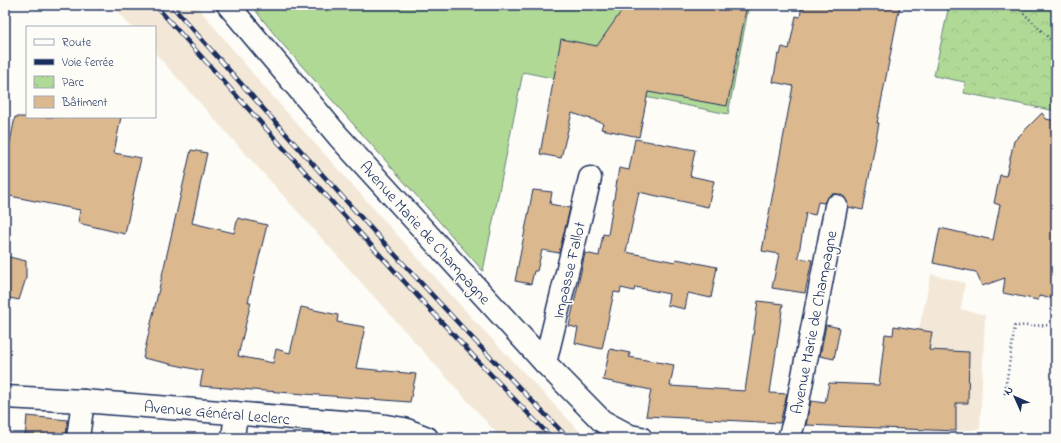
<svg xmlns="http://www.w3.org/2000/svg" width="1061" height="443" font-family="'Indie Flower',sans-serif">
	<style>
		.built { fill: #f3e8d7 }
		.park { fill: url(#park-crowns); stroke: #66847a }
		.pitch { fill: #b1d996; stroke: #66847a }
		.building { fill: #dbb88d; stroke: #1b2f5e }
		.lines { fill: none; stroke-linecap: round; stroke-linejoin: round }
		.street-casing { stroke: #1b2f5e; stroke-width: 25 }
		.secondary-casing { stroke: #1b2f5e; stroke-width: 25 }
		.path { stroke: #1b2f5e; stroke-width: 2.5; stroke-dasharray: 1 3; stroke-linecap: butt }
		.street { stroke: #fdfcf7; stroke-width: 22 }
		.secondary { stroke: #fdfcf7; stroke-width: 22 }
		.rail-casing { stroke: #1b2f5e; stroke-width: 4.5 }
		.rail { stroke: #fdfcf7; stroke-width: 3; stroke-dasharray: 9; stroke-linecap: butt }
		.labels { text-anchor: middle; stroke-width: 3.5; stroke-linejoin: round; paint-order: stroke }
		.street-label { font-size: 16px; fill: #1b2f5e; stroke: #fdfcf7 }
	</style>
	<defs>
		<pattern id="park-crowns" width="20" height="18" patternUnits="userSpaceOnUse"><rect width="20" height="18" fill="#b1d996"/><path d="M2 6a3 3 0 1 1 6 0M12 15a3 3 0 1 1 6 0" fill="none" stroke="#98bb84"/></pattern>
	</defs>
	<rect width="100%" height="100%" fill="#fdfcf7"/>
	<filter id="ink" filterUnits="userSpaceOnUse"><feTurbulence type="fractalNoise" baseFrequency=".025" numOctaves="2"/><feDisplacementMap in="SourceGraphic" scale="8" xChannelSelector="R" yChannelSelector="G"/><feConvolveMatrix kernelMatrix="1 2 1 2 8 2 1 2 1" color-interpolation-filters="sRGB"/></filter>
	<g filter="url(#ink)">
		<g class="built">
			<path d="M 112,5 L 196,5 L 265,88 L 471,317 L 586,438 L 501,438 L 155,53 L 155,27 L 131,27 Z"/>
			<path d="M 931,274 L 965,283 L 961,309 L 985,315 L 980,429 L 956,431 L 900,430 L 911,334 L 918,334 Z"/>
		</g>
		<path class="park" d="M 949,5 L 1056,5 L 1056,111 L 964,93 L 965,82 L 934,76 Z"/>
		<path class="pitch" d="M 251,5 L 749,5 L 728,114 L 523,72 L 483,271 L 279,40 Z"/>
		<g class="building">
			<path d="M 632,5 L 747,5 L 727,106 L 648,92 L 639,137 L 601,129 L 603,123 L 572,113 L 561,158 L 540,154 L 561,39 L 597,46 L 625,6 L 631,7 Z"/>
			<path d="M 802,5 L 900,5 L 877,123 L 879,123 L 863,210 L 848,207 L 844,197 L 838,194 L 832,194 L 827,198 L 824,203 L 818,202 L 815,215 L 806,213 L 798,258 L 812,260 L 805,293 L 772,288 L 779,254 L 762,251 L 793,86 L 773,82 L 778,54 L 780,55 L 782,47 L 789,49 L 796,16 L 800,17 Z"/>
			<path d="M 1042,113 L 1046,119 L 1056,121 L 1056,299 L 1039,296 L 1038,300 L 1003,293 L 1005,278 L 982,286 L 976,272 L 933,263 L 940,228 L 993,240 L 1000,205 L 994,203 L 1000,175 L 1006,176 L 1014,141 Z"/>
			<path d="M 15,117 L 121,117 L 114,153 L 141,158 L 125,234 L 78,223 L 80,210 L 5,195 L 5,168 Z"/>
			<path d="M 635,139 L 695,150 L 690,176 L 714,181 L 708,207 L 639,192 L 626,252 L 675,262 L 676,259 L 717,267 L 711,298 L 688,293 L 685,309 L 667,305 L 669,294 L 635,287 L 634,291 L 621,288 L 620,293 L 614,292 L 602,349 L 575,343 L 578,328 L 569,326 L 585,253 L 599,256 L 603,234 L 608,235 L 619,168 L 629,170 Z"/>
			<path d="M 191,150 L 207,153 L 192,223 L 234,233 L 238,218 L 267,225 L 248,302 L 251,302 L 238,356 L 273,363 L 276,349 L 290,353 L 301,307 L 338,315 L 337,322 L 365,327 L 356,368 L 416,374 L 410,402 L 200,386 L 203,371 L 143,358 Z"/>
			<path d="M 533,190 L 552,192 L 550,204 L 570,208 L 559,253 L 542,250 L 537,271 L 534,271 L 531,284 L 515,281 Z"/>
			<path d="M 5,256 L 26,261 L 26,278 L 19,300 L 5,297 Z"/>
			<path d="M 758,301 L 783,304 L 770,393 L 787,394 L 780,423 L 646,416 L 651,390 L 603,380 L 610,349 L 630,353 L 629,357 L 674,365 L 670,386 L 745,391 Z"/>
			<path d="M 826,325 L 840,328 L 834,359 L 820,356 Z"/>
			<path d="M 894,326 L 932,332 L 929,350 L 969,352 L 968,403 L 956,403 L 956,431 L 806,425 L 811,401 L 825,403 L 829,383 L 879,385 L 885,334 L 893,335 Z"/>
			<path d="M 27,416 L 68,420 L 66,438 L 25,438 Z"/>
		</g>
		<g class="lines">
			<g class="street-casing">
				<g id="street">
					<path d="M 228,5 L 339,137 L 545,363 L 602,421 L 630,436 L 641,438"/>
					<path d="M 545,363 L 590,178"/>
					<path d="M 78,438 L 83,401"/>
					<path d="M 233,438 L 236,413"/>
					<path d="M 789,438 L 794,422 L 836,206"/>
				</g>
			</g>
			<g class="secondary-casing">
				<path id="secondary" d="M 5,397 L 83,401 L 380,425 L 404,429 L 427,438"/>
			</g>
			<g class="path">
				<path d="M 1015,5 L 1056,45"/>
				<path d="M 1004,398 L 1015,326 L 1056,325"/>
			</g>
			<use href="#street" class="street"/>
			<use href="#secondary" class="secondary"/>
			<g class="rail-casing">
				<g id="rail">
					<path d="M 155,5 C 286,150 415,298 552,438"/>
					<path d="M 171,5 C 301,151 431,298 568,438"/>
				</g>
			</g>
			<use href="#rail" class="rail"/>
		</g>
	</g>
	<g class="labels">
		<g class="street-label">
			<text transform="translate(426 232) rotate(48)" y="6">Avenue Marie de Champagne</text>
			<text transform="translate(568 270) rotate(-77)" y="6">Impasse Fallot</text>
			<text transform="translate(813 322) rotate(-79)" y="6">Avenue Marie de Champagne</text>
			<text transform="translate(217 412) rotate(5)" y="6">Avenue Général Leclerc</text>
		</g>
	</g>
	<rect width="1061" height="443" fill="none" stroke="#fdfcf7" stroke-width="20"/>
	<rect x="10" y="10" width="1041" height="423" fill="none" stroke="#1b2f5e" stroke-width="1.5" filter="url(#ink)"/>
	<rect x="26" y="26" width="130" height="92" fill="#fdfcf7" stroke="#a3aaba"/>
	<rect x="34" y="39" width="20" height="6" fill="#fdfcf7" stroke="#a3aaba"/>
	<text x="62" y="46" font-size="12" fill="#1b2f5e">Route</text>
	<rect x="34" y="59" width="20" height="6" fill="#1b2f5e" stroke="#a3aaba"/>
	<text x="62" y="66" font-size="12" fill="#1b2f5e">Voie ferrée</text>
	<rect x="34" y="76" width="20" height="12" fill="url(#park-crowns)" stroke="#a3aaba"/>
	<text x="62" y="86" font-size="12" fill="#1b2f5e">Parc</text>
	<rect x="34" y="96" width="20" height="12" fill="#dbb88d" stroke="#a3aaba"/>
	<text x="62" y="106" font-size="12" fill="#1b2f5e">Bâtiment</text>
	<g transform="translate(1015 397) rotate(315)" stroke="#fdfcf7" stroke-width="3" paint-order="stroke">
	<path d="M0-3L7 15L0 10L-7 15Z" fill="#1b2f5e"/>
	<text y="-6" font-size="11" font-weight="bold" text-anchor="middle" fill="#1b2f5e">N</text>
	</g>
</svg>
